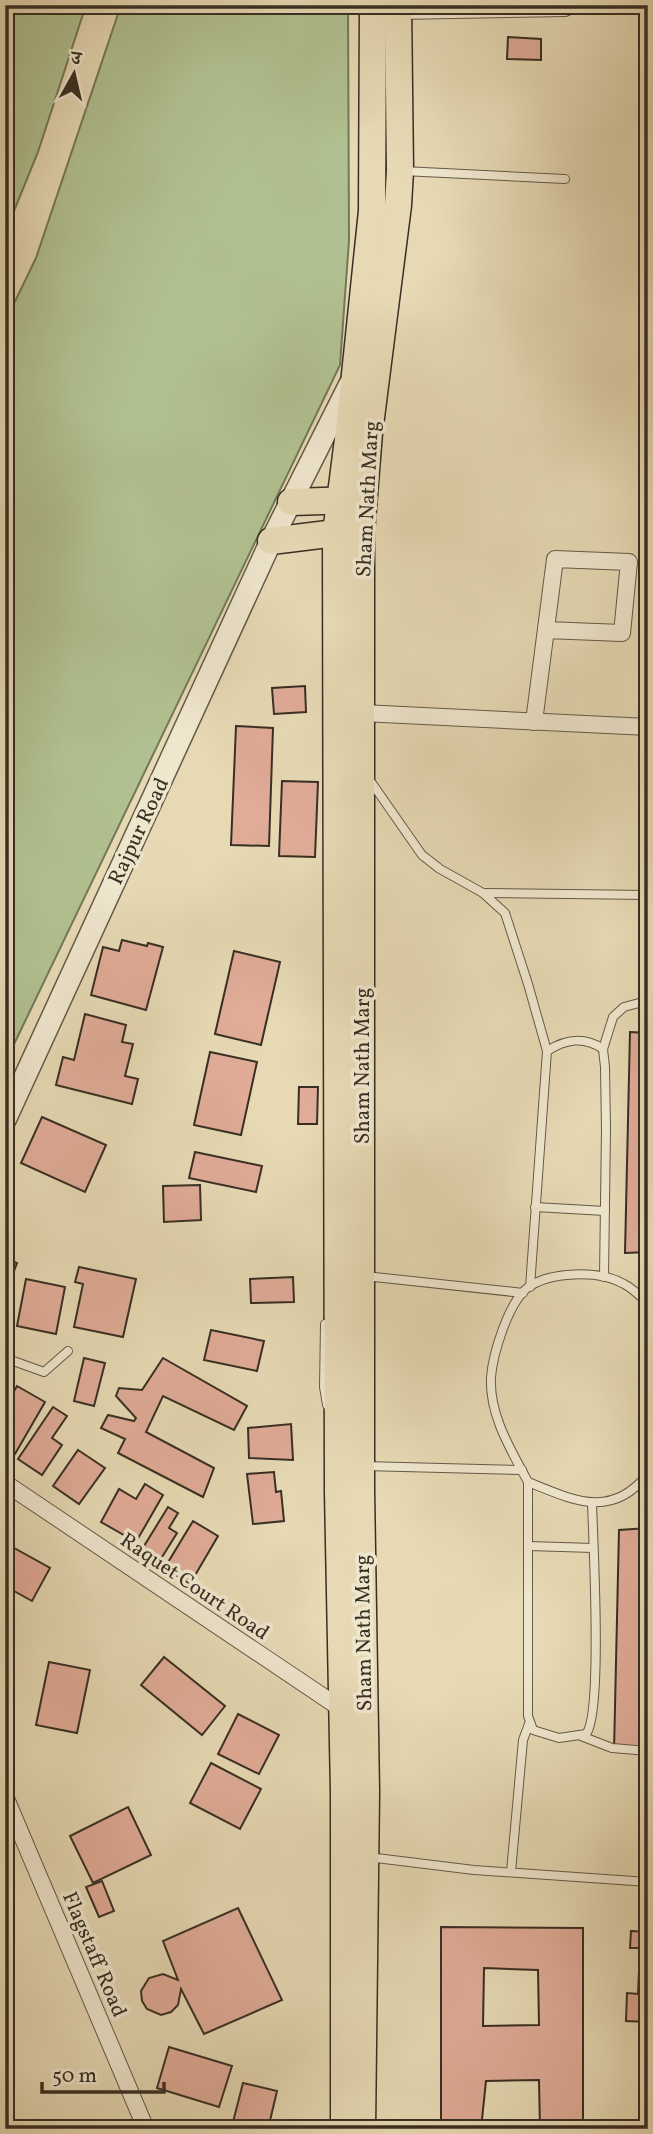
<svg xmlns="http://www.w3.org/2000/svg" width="653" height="2134" font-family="Vollkorn,'Noto Serif Devanagari',serif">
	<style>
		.green { fill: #b1c090; stroke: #74785a; stroke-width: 2 }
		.building { fill: #e0ab97; stroke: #382f23; stroke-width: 2; fill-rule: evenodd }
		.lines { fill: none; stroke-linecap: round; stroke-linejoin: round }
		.service-casing { stroke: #645a47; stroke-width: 10 }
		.minor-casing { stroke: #645a47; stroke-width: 18 }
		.tertiary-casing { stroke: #645a47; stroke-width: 24 }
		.primary-casing { stroke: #382f23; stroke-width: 29 }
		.service { stroke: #efe6ce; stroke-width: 8 }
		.minor { stroke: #efe6ce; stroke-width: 16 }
		.tertiary { stroke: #efe6ce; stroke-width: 21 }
		.primary { stroke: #e6d9b4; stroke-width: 26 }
		.labels { text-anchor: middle; stroke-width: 7; stroke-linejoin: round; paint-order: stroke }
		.street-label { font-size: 21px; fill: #382f23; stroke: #efe6ce }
	</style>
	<rect width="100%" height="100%" fill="#e6d9b4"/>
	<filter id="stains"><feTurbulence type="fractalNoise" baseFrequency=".00286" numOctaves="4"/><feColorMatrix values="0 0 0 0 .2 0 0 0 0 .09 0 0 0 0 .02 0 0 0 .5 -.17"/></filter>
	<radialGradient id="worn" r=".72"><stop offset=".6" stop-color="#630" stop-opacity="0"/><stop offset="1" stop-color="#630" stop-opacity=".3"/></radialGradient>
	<g class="green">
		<path d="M 5,5 L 86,5 L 38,152 L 5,233 Z"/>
		<path d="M 121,5 L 348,5 L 349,240 L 340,365 L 5,1063 L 5,322 L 36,258 Z"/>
	</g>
	<g class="building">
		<path d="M 508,37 L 541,39 L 541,60 L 507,59 Z"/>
		<path d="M 305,686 L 306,712 L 274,714 L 272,688 Z"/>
		<path d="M 236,726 L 273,728 L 269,846 L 231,845 Z"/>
		<path d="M 282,781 L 318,782 L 315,857 L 279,856 Z"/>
		<path d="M 122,940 L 147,946 L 148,943 L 163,947 L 146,1010 L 91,995 L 103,947 L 119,951 Z"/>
		<path d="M 234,951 L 280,962 L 261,1045 L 215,1034 Z"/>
		<path d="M 85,1014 L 126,1025 L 122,1042 L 133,1044 L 125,1076 L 138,1079 L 132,1104 L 56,1085 L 63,1057 L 74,1060 Z"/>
		<path d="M 630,1032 L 648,1033 L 648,1252 L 625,1253 Z"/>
		<path d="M 210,1052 L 257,1062 L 241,1135 L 194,1125 Z"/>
		<path d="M 299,1087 L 318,1087 L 317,1124 L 298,1124 Z"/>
		<path d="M 42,1117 L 106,1145 L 85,1192 L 21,1163 Z"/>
		<path d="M 195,1152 L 262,1166 L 256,1192 L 189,1178 Z"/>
		<path d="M 200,1185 L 201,1220 L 164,1222 L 163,1186 Z"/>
		<path d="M 5,1258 L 17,1263 L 5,1295 Z"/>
		<path d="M 79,1267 L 136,1279 L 123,1337 L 74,1327 L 83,1284 L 75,1282 Z"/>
		<path d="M 293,1277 L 294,1302 L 251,1303 L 250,1279 Z"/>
		<path d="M 26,1279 L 65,1287 L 56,1334 L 17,1326 Z"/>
		<path d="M 211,1330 L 264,1341 L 257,1371 L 204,1360 Z"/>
		<path d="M 84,1358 L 105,1363 L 94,1406 L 74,1401 Z"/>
		<path d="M 163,1358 L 247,1406 L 234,1430 L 163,1396 L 146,1432 L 214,1468 L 203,1497 L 118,1453 L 125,1439 L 101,1428 L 108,1415 L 134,1421 L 136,1418 L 116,1396 L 119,1388 L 142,1390 Z"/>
		<path d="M 17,1386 L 45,1402 L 15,1454 L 5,1449 L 5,1407 Z"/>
		<path d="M 53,1407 L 67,1416 L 52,1438 L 62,1445 L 42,1475 L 18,1459 Z"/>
		<path d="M 291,1424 L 293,1460 L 249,1458 L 248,1428 Z"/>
		<path d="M 78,1450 L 105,1468 L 79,1504 L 53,1486 Z"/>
		<path d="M 274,1472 L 276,1492 L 281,1491 L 284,1521 L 253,1524 L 247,1474 Z"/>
		<path d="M 145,1484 L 163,1495 L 136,1542 L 101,1522 L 119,1489 L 136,1499 Z"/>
		<path d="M 168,1507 L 178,1513 L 169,1528 L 177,1533 L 159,1562 L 141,1551 Z"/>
		<path d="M 193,1521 L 218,1536 L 190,1584 L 164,1569 Z"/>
		<path d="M 648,1528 L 648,1752 L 614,1751 L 619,1530 Z"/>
		<path d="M 7,1544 L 50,1568 L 32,1601 L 5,1586 Z"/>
		<path d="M 164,1657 L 225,1706 L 202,1735 L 141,1685 Z"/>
		<path d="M 49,1662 L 90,1670 L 77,1733 L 36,1725 Z"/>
		<path d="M 238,1714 L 279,1735 L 259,1774 L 218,1754 Z"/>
		<path d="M 211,1763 L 261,1789 L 240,1829 L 190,1803 Z"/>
		<path d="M 128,1807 L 151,1855 L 93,1883 L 70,1836 Z"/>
		<path d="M 102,1881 L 114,1911 L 99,1917 L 86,1887 Z"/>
		<path d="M 238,1908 L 282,2000 L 204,2034 L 181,1989 L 178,2005 L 171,2012 L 161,2015 L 147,2009 L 142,2001 L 141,1991 L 149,1978 L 163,1974 L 178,1980 L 163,1941 Z"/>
		<path d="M 441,1927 L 583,1928 L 583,2129 L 540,2129 L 539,2080 L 486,2081 L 481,2129 L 441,2129 ZM 484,1968 L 538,1970 L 539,2025 L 483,2026 Z"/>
		<path d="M 631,1931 L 648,1932 L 648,2022 L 626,2021 L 627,1993 L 638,1994 L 640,1948 L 630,1948 Z"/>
		<path d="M 169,2047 L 232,2066 L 219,2107 L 157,2088 Z"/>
		<path d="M 243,2083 L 277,2091 L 268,2129 L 233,2122 Z"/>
		<path d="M 642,2083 L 648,2083 L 648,2129 L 640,2129 Z"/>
	</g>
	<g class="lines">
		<g class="service-casing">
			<g id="service">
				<path d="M 403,171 L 565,179"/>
				<path d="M 369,779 L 422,855 L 440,869 L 483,893 L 505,913 L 528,984 L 547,1051 L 530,1287"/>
				<path d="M 483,893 L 648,895"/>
				<path d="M 547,1051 C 566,1039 584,1036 603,1049"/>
				<path d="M 535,1207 L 605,1211"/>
				<path d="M 365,1276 L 523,1293"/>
				<path d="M 604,1277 L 606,1129 L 605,1067 L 603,1049 L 613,1017 L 624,1007 L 639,1003 L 648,1003"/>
				<path d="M 648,1304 C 640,1296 634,1289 624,1284 C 600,1270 548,1271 526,1289 C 508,1305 493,1353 491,1377 C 489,1415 511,1450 528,1482 C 573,1500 611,1520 648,1474"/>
				<path d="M 325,1324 L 324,1387 L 327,1405"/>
				<path d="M 5,1358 L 44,1372 L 68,1351"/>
				<path d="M 364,1466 L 522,1470"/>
				<path d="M 528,1482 L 528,1716 L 533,1730 L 559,1738 L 586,1734 C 603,1714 593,1539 592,1503"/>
				<path d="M 529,1546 L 593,1548"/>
				<path d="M 581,1736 L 612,1748 L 648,1751"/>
				<path d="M 368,1857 L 474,1870 L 648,1882"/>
				<path d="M 511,1872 L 523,1740 L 529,1724"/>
			</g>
		</g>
		<g class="minor-casing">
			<g id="minor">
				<path d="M 398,11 L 565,8 L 570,5"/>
				<path d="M 362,713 L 648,727"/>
				<path d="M 534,722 L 555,559 L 629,562 L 622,633 L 546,630"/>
				<path d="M 5,1483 L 346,1712"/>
				<path d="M 5,1796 L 146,2129"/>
			</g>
		</g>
		<g class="tertiary-casing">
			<path id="tertiary" d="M 5,1120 L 271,541 L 350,384"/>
		</g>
		<g class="primary-casing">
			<g id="primary">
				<path d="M 291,502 L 355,500"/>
				<path d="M 271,541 L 336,533 L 352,533"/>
				<path d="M 344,2124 L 344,1793 L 338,1492 L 336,533 L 349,432 L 372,211 L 373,5"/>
				<path d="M 362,2129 L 366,1792 L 361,1490 L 361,533 L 369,433 L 398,205 L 400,171 L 398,5"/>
			</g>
		</g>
		<use href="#service" class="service"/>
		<use href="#minor" class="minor"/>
		<use href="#tertiary" class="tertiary"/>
		<use href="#primary" class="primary"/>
	</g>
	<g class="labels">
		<g class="street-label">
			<text transform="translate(367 499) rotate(-87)" y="7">Sham Nath Marg</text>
			<text transform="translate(138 831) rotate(-65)" y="7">Rajpur Road</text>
			<text transform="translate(362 1066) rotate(-90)" y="7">Sham Nath Marg</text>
			<text transform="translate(195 1586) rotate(34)" y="7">Raquet Court Road</text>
			<text transform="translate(363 1633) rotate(-91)" y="7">Sham Nath Marg</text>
			<text transform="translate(95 1954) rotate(67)" y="7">Flagstaff Road</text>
		</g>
	</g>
	<rect width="653" height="2134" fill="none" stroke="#e6d9b4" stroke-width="28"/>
	<rect x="7" y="7" width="639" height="2120" fill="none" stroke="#382f23" stroke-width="3.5"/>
	<rect x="14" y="14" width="625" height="2106" fill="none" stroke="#382f23" stroke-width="2"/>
	<g transform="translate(74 74) rotate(8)" stroke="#efe6ce" stroke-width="5" paint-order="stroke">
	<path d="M0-5L12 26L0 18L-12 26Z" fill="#382f23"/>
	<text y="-10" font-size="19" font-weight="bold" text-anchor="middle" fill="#382f23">उ</text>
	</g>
	<path d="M42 2082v10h122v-10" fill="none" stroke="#382f23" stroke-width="3.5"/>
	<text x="52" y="2082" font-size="21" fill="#382f23" stroke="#efe6ce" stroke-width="5" paint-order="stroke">50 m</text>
	<rect width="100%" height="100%" filter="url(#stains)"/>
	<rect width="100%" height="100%" fill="url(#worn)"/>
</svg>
